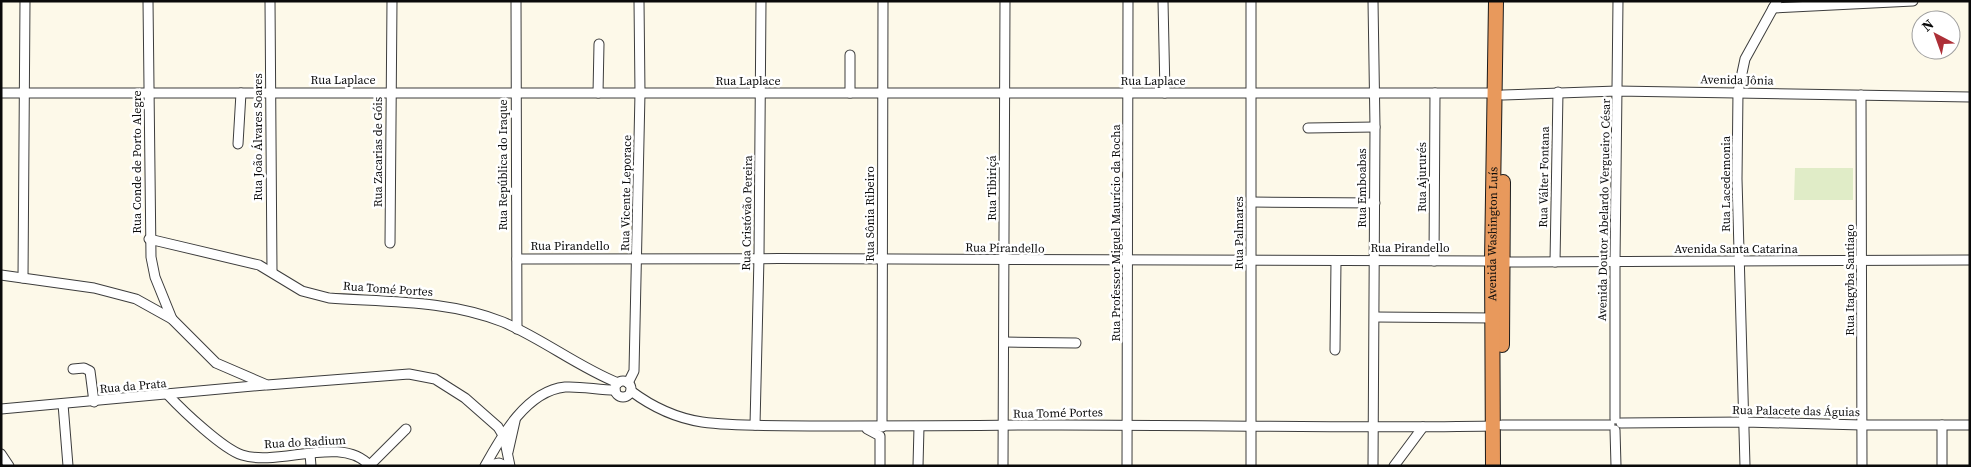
<svg xmlns="http://www.w3.org/2000/svg" width="1971" height="467" font-family="'Source Serif 4',serif">
	<style>
		.pitch { fill: #e0ecc7 }
		.lines { fill: none; stroke-linecap: round; stroke-linejoin: round }
		.minor-casing { stroke: #3d3d3d; stroke-width: 11 }
		.highway-casing { stroke: #1b1b1b; stroke-width: 16 }
		.minor { stroke: #fff; stroke-width: 9 }
		.highway { stroke: #e8995c; stroke-width: 14 }
		.labels { text-anchor: middle; stroke-width: 5; stroke-linejoin: round; paint-order: stroke }
		.street-label { font-size: 12px; fill: #0a0a0a; stroke: #fff }
	</style>
	<rect width="100%" height="100%" fill="#fdf9e9"/>
	<path class="pitch" d="M 1795,168 L 1853,168 L 1853,200 L 1794,200 Z"/>
	<g class="lines">
		<g class="minor-casing">
			<g id="minor">
				<path d="M 148,1 L 151,257 L 155,277 L 172,319"/>
				<path d="M 270,1 L 272,272"/>
				<path d="M 516,1 L 517,329"/>
				<path d="M 1163,1 L 1165,93"/>
				<path d="M 1373,1 L 1375,127 L 1373,466"/>
				<path d="M 1773,8 L 1913,1"/>
				<path d="M 850,55 L 850,93"/>
				<path d="M 1,93 L 1494,93"/>
				<path d="M 598,93 L 599,44"/>
				<path d="M 1503,95 L 1617,91 L 1970,97"/>
				<path d="M 1861,95 L 1862,466"/>
				<path d="M 1308,128 L 1375,127"/>
				<path d="M 238,144 L 241,93"/>
				<path d="M 1252,202 L 1375,203"/>
				<path d="M 149,239 L 259,265 L 302,291 L 329,298 C 388,302 448,300 503,322 C 543,339 578,367 618,383"/>
				<path d="M 390,243 L 392,1"/>
				<path d="M 517,259 C 842,258 1167,259 1492,261"/>
				<path d="M 1434,261 L 1435,93"/>
				<path d="M 1503,262 L 1970,260"/>
				<path d="M 1555,262 L 1558,92"/>
				<path d="M 1,275 L 94,288 L 136,299 L 172,319 L 216,363 L 267,385 L 409,374 L 435,379 L 465,398 L 498,427 L 504,437 L 510,466"/>
				<path d="M 23,278 L 25,1"/>
				<path d="M 1375,317 L 1493,318"/>
				<path d="M 1004,342 L 1076,343"/>
				<path d="M 1335,350 L 1336,261"/>
				<path d="M 73,369 L 84,368 L 90,371 L 94,402"/>
				<circle cx="623" cy="389" r="8"/>
				<path d="M 628,383 L 634,371 L 640,93 L 639,1"/>
				<path d="M 631,391 C 651,406 676,418 702,422 C 739,427 778,425 816,426 C 886,426 955,426 1025,425 C 1181,424 1337,429 1493,426"/>
				<path d="M 168,395 C 183,411 223,449 242,455 C 279,467 342,434 370,466"/>
				<path d="M 63,404 L 68,466"/>
				<path d="M 1,409 L 265,385"/>
				<path d="M 1615,419 L 1615,262 L 1618,1"/>
				<path d="M 1621,423 L 1745,422 L 1862,425 L 1970,425"/>
				<path d="M 755,425 L 759,257 L 761,1"/>
				<path d="M 1502,425 L 1610,425"/>
				<path d="M 882,427 L 883,1"/>
				<path d="M 867,429 L 880,436 L 880,466"/>
				<path d="M 1615,430 L 1616,466"/>
				<path d="M 508,452 L 515,421"/>
				<path d="M 1,454 L 9,466"/>
				<path d="M 310,454 L 311,466"/>
				<path d="M 370,465 L 406,429"/>
				<path d="M 485,466 C 502,435 527,391 565,387 C 581,386 599,390 615,390"/>
				<path d="M 486,466 L 499,463 L 506,466"/>
				<path d="M 918,466 L 919,427"/>
				<path d="M 1003,466 L 1005,1"/>
				<path d="M 1127,466 L 1128,1"/>
				<path d="M 1251,466 L 1251,1"/>
				<path d="M 1394,466 L 1423,427"/>
				<path d="M 1745,466 L 1737,179 L 1738,92 L 1745,59 L 1777,1"/>
				<path d="M 1942,466 L 1942,425"/>
			</g>
		</g>
		<g class="highway-casing">
			<g id="highway">
				<path d="M 1502,345 L 1503,182"/>
				<path id="s1" d="M 1493,466 L 1492,261 L 1496,1"/>
			</g>
		</g>
		<use href="#minor" class="minor"/>
		<use href="#highway" class="highway"/>
	</g>
	<g class="labels">
		<g class="street-label">
			<text x="343" y="84">Rua Laplace</text>
			<text transform="translate(1737 80) rotate(1)" y="4">Avenida Jônia</text>
			<text x="748" y="85">Rua Laplace</text>
			<text x="1153" y="85">Rua Laplace</text>
			<text transform="translate(258 137) rotate(-90)" y="4">Rua João Álvares Soares</text>
			<text transform="translate(378 152) rotate(-90)" y="4">Rua Zacarias de Góis</text>
			<text transform="translate(137 162) rotate(-90)" y="4">Rua Conde de Porto Alegre</text>
			<text transform="translate(503 165) rotate(-90)" y="4">Rua República do Iraque</text>
			<text transform="translate(1422 177) rotate(-90)" y="4">Rua Ajururés</text>
			<text transform="translate(1544 177) rotate(-89)" y="4">Rua Válter Fontana</text>
			<text transform="translate(1726 184) rotate(-90)" y="4">Rua Lacedemonia</text>
			<text transform="translate(992 188) rotate(-90)" y="4">Rua Tibiriçá</text>
			<text transform="translate(1362 188) rotate(-90)" y="4">Rua Emboabas</text>
			<text transform="translate(626 193) rotate(-89)" y="4">Rua Vicente Leporace</text>
			<text transform="translate(1604 210) rotate(-89)" y="4">Avenida Doutor Abelardo Vergueiro César</text>
			<text transform="translate(747 213) rotate(-89)" y="4">Rua Cristóvão Pereira</text>
			<text transform="translate(870 214) rotate(-90)" y="4">Rua Sônia Ribeiro</text>
			<text transform="translate(1116 233) rotate(-90)" y="4">Rua Professor Miguel Maurício da Rocha</text>
			<text transform="translate(1239 233) rotate(-90)" y="4">Rua Palmares</text>
			<text dy="4" stroke="none"><textPath href="#s1" startOffset="232">Avenida Washington Luís</textPath></text>
			<text x="570" y="250">Rua Pirandello</text>
			<text transform="translate(1005 248) rotate(1)" y="4">Rua Pirandello</text>
			<text x="1410" y="252">Rua Pirandello</text>
			<text x="1736" y="253">Avenida Santa Catarina</text>
			<text transform="translate(1850 280) rotate(-90)" y="4">Rua Itagyba Santiago</text>
			<text transform="translate(388 289) rotate(4)" y="4">Rua Tomé Portes</text>
			<text transform="translate(133 386) rotate(-5)" y="4">Rua da Prata</text>
			<text transform="translate(1796 411) rotate(1)" y="4">Rua Palacete das Águias</text>
			<text transform="translate(1058 413) rotate(-1)" y="4">Rua Tomé Portes</text>
			<text transform="translate(305 442) rotate(-3)" y="4">Rua do Radium</text>
		</g>
	</g>
	<rect width="1971" height="467" fill="none" stroke="#0a0a0a" stroke-width="5"/>
	<g transform="translate(1936 35) rotate(319)"><circle r="24" fill="#ffffff" stroke="#9d9d9d"/>
	<path d="M0-4L9 19L0 12L-9 19Z" fill="#ad2f37"/>
	<text y="-8" font-size="14" font-weight="bold" text-anchor="middle" fill="#0a0a0a">N</text>
	</g>
</svg>
